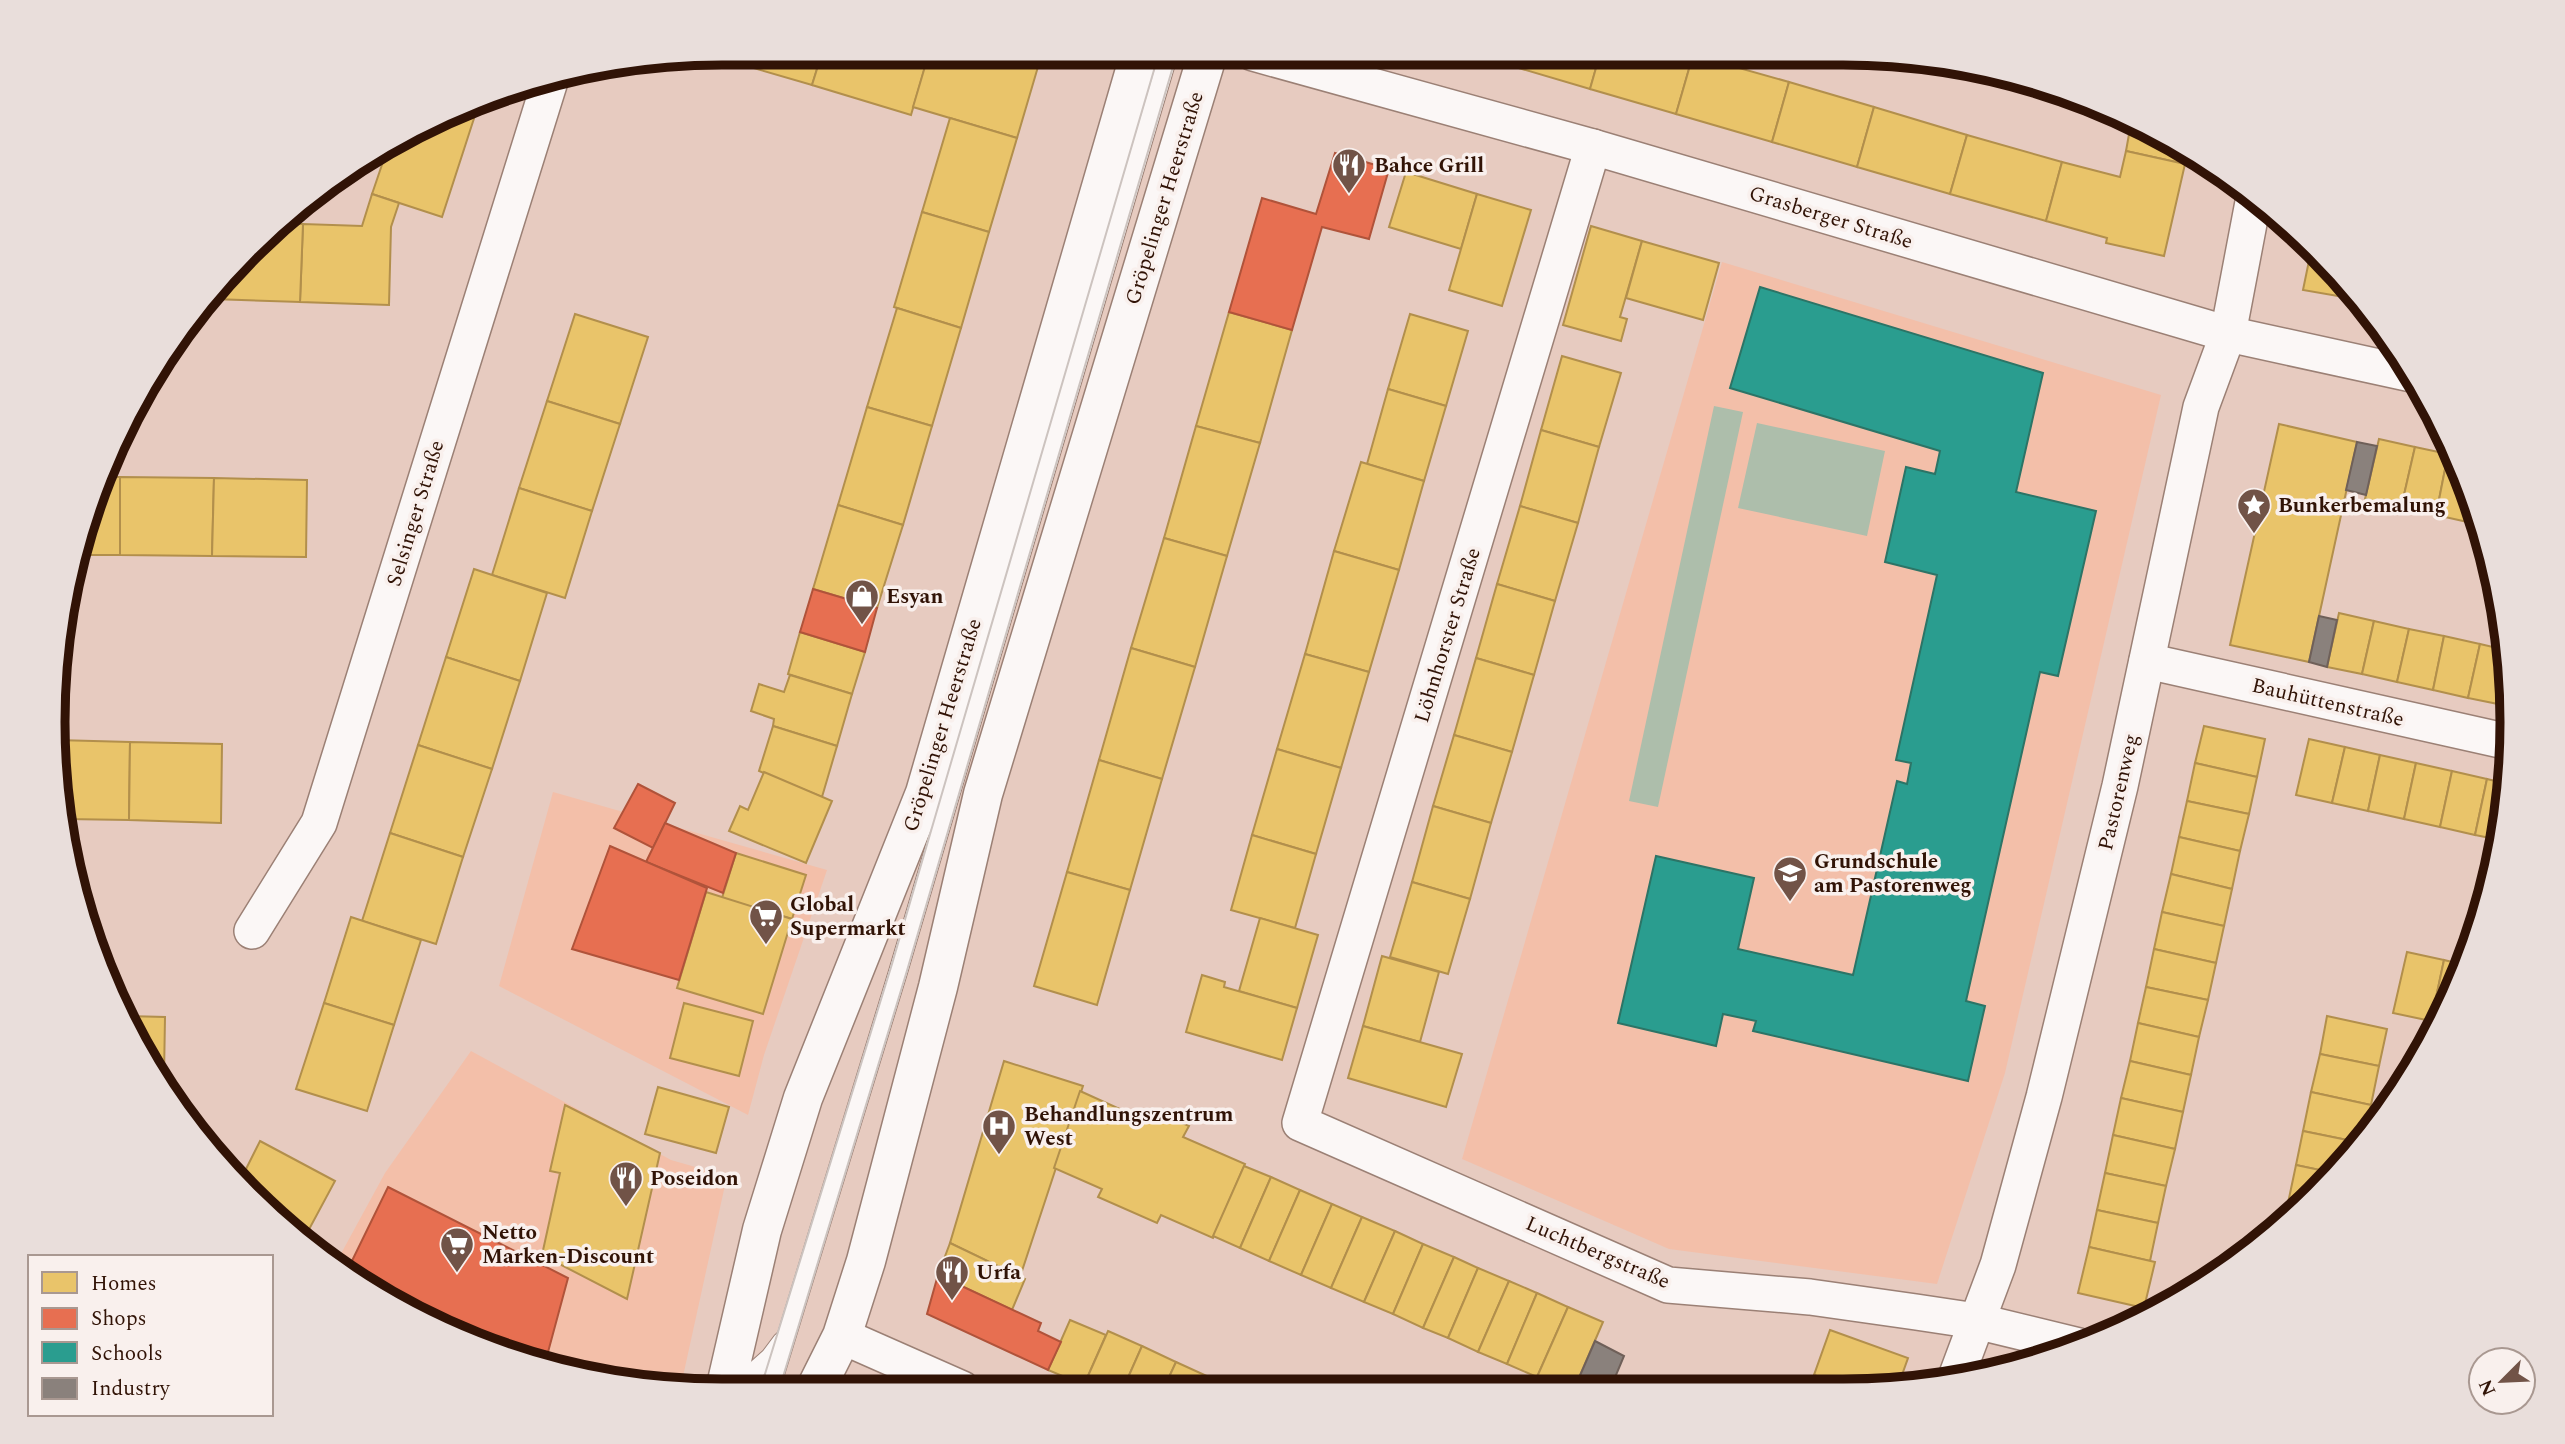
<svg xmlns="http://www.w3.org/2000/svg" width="2565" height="1444" font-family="Spectral,serif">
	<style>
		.built { fill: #f3bfa9 }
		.green { fill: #adbeab }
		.homes { fill: #e9c46a; stroke: #b28f4c; stroke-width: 2 }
		.shops { fill: #e76f51; stroke: #b0533a; stroke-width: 2 }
		.schools { fill: #2a9d8f; stroke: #2c7466; stroke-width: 2 }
		.industry { fill: #8a817c; stroke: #6f6059; stroke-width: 2 }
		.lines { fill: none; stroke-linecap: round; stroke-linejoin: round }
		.lane-casing { stroke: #9b8075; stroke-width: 20 }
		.street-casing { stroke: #9b8075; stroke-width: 38 }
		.secondary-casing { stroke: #9b8075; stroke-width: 41 }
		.lane { stroke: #fbf7f6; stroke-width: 18 }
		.street { stroke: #fbf7f6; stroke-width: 35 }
		.secondary { stroke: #fbf7f6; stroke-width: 38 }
		.tram { stroke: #ccc3bf; stroke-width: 2 }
		.labels { text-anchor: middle; stroke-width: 7; stroke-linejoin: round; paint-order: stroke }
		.poi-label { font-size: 21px; font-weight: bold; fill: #311306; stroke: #f9f0ed; text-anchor: start }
		.street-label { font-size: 21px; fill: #311306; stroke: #f9f0ed }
		.rim { fill: none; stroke: #311306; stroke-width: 9 }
	</style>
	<rect width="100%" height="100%" fill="#e7cbc0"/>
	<g class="built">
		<path d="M 1722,262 L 2161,395 L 2005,1073 L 1937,1284 L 1669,1249 L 1462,1159 Z"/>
		<path d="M 553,792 L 827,870 L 764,1055 L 748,1115 L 499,986 Z"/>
		<path d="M 471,1051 L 671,1160 L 727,1176 L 680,1390 L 548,1369 L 387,1302 L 337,1261 L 385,1173 Z"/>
	</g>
	<g class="green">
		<path d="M 1714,406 L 1743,412 L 1658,807 L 1629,801 Z"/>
		<path d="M 1757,423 L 1885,451 L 1867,536 L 1738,508 Z"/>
	</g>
	<g class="homes">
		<path d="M 722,52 L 822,53 L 812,85 L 719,58 Z"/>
		<path d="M 822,53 L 929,53 L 911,115 L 812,85 Z"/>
		<path d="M 929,53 L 950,53 L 967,58 L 969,53 L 1018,53 L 1040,60 L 1017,138 L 913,107 Z"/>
		<path d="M 1468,53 L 1505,53 L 1502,63 Z"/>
		<path d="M 1505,53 L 1600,54 L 1590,89 L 1502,63 Z"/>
		<path d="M 1600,54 L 1693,55 L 1676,114 L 1590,89 Z"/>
		<path d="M 1693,55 L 1789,82 L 1772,142 L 1676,114 Z"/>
		<path d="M 1789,82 L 1874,107 L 1857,167 L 1772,142 Z"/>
		<path d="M 479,103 L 442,217 L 372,194 L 386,153 Z"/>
		<path d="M 1874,107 L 1967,135 L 1950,194 L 1857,167 Z"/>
		<path d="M 950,118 L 1017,138 L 989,232 L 922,212 Z"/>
		<path d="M 2131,123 L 2188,149 L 2185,164 L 2126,151 Z"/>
		<path d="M 1967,135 L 2062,162 L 2046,221 L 1950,194 Z"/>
		<path d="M 2126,151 L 2185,164 L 2164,256 L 2106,243 L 2107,238 L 2046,221 L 2062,162 L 2120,177 Z"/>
		<path d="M 1406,172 L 1477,194 L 1461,249 L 1389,227 Z"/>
		<path d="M 372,194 L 399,203 L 391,227 L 389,305 L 300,302 L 303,224 L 362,226 Z"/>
		<path d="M 1477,194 L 1531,210 L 1502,306 L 1449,290 Z"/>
		<path d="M 922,212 L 989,232 L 961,328 L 894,307 Z"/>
		<path d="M 284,224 L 303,224 L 300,302 L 213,299 Z"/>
		<path d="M 1591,226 L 1642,241 L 1620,317 L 1627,319 L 1621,341 L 1563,325 Z"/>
		<path d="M 1642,241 L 1719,263 L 1703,320 L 1626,298 Z"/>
		<path d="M 2311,251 L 2316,252 L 2361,300 L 2303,290 Z"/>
		<path d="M 897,308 L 961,328 L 932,426 L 867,407 Z"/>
		<path d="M 1229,312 L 1292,330 L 1260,443 L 1196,426 Z"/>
		<path d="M 575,314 L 648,337 L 620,424 L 547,401 Z"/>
		<path d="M 1410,314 L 1468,331 L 1446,406 L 1388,389 Z"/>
		<path d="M 1562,356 L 1621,373 L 1599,447 L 1541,430 Z"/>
		<path d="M 1388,389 L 1446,406 L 1424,481 L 1367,464 Z"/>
		<path d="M 547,401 L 620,424 L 592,511 L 519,488 Z"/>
		<path d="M 867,407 L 932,426 L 903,525 L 838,505 Z"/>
		<path d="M 2279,424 L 2357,442 L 2309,662 L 2230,645 Z"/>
		<path d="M 1196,426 L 1260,443 L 1227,556 L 1164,538 Z"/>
		<path d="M 1541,430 L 1599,447 L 1578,523 L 1520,506 Z"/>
		<path d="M 2379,439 L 2415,447 L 2401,508 L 2365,499 Z"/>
		<path d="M 2415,447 L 2448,454 L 2436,515 L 2401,508 Z"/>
		<path d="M 2448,454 L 2455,455 L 2475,509 L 2472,523 L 2436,515 Z"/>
		<path d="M 1361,462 L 1424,481 L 1399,570 L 1334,551 Z"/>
		<path d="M 108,477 L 120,477 L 120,555 L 75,555 Z"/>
		<path d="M 120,477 L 214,478 L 212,556 L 120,555 Z"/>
		<path d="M 214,478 L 307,480 L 306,557 L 212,556 Z"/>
		<path d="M 519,488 L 592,511 L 565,598 L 492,575 Z"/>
		<path d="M 838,505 L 903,525 L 877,608 L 813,589 Z"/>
		<path d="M 1520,506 L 1578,523 L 1555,601 L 1497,584 Z"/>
		<path d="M 2475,509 L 2481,525 L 2472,523 Z"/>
		<path d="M 1164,538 L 1227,556 L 1195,667 L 1131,648 Z"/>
		<path d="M 1334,551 L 1399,570 L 1369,672 L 1305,654 Z"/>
		<path d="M 474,569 L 547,593 L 520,681 L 446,657 Z"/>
		<path d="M 1497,584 L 1555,601 L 1534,675 L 1476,658 Z"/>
		<path d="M 2339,613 L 2374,621 L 2362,674 L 2327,667 Z"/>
		<path d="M 2374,621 L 2409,629 L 2397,682 L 2362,674 Z"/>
		<path d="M 2409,629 L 2444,636 L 2433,690 L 2397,682 Z"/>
		<path d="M 800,632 L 865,652 L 852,694 L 788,674 Z"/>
		<path d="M 2444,636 L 2480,644 L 2468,698 L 2433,690 Z"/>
		<path d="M 2480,644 L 2506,650 L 2510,673 L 2503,705 L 2468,698 Z"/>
		<path d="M 1131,648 L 1195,667 L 1162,779 L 1099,760 Z"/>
		<path d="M 1305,654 L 1369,672 L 1341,768 L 1277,749 Z"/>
		<path d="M 446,657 L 520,681 L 492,769 L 418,745 Z"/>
		<path d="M 1476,658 L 1534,675 L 1512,752 L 1454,735 Z"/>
		<path d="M 2510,673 L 2511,679 L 2510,707 L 2503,705 Z"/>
		<path d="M 790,675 L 852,694 L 837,746 L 773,726 L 774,719 L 751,711 L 759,684 L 784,692 Z"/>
		<path d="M 773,726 L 837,746 L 822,797 L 759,771 Z"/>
		<path d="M 2204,726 L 2265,739 L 2257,777 L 2195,763 Z"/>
		<path d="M 1454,735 L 1512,752 L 1491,823 L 1433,806 Z"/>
		<path d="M 2309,739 L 2345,747 L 2332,803 L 2296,795 Z"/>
		<path d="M 56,740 L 130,742 L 129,820 L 66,819 L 54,765 Z"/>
		<path d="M 130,742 L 222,744 L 221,823 L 129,820 Z"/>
		<path d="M 418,745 L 492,769 L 463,857 L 390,833 Z"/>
		<path d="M 2345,747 L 2380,755 L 2368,811 L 2332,803 Z"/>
		<path d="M 1277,749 L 1341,768 L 1316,854 L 1252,835 Z"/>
		<path d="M 2380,755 L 2416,763 L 2404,819 L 2368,811 Z"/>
		<path d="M 1099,760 L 1162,779 L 1130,890 L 1067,872 Z"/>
		<path d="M 2195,763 L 2257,777 L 2249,814 L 2187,801 Z"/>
		<path d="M 2416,763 L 2452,771 L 2440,827 L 2404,819 Z"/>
		<path d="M 2452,771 L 2487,779 L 2475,835 L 2440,827 Z"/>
		<path d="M 764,772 L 832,801 L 806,863 L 729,831 L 740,806 L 748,810 Z"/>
		<path d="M 2487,779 L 2508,784 L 2507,810 L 2500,840 L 2475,835 Z"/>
		<path d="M 2187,801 L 2249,814 L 2240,851 L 2179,837 Z"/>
		<path d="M 1433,806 L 1491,823 L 1470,899 L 1412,882 Z"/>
		<path d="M 390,833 L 463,857 L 436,944 L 362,921 Z"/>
		<path d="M 1252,835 L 1316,854 L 1295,928 L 1231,910 Z"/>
		<path d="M 2179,837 L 2240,851 L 2232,889 L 2171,874 Z"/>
		<path d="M 736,853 L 806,875 L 792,919 L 722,898 Z"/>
		<path d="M 1067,872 L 1130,890 L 1097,1005 L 1034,986 Z"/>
		<path d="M 2171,874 L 2232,889 L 2224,926 L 2162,912 Z"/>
		<path d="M 1412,882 L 1470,899 L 1448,974 L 1390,957 Z"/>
		<path d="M 706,892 L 792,919 L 763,1014 L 677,988 Z"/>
		<path d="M 2162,912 L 2224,926 L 2216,963 L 2154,949 Z"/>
		<path d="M 351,917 L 421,940 L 394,1025 L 324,1003 Z"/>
		<path d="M 1260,918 L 1318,935 L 1297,1008 L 1239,991 Z"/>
		<path d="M 2154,949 L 2216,963 L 2208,1000 L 2146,987 Z"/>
		<path d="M 2407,952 L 2444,960 L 2431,1021 L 2393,1013 Z"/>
		<path d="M 1382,956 L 1439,972 L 1420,1042 L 1363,1026 Z"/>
		<path d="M 2444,960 L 2465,965 L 2438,1022 L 2431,1021 Z"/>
		<path d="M 1202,975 L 1225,982 L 1224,987 L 1297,1008 L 1282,1060 L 1186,1032 Z"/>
		<path d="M 2146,987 L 2208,1000 L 2199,1037 L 2138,1023 Z"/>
		<path d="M 324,1003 L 394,1025 L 367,1111 L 296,1089 Z"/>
		<path d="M 684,1003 L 753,1021 L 739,1076 L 670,1058 Z"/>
		<path d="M 127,1016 L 165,1017 L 164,1076 Z"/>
		<path d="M 2327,1016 L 2387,1029 L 2379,1066 L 2320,1054 Z"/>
		<path d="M 2138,1023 L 2199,1037 L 2191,1075 L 2130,1061 Z"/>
		<path d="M 1363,1026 L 1462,1054 L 1446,1107 L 1348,1078 Z"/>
		<path d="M 2320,1054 L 2379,1066 L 2371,1105 L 2311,1092 Z"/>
		<path d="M 1004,1061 L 1083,1086 L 1020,1277 L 950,1243 Z"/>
		<path d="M 2130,1061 L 2191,1075 L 2183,1112 L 2121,1098 Z"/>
		<path d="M 658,1087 L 729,1107 L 716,1153 L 645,1134 Z"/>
		<path d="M 1080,1091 L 1146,1121 L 1151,1109 L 1189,1126 L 1183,1137 L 1245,1164 L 1213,1238 L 1161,1215 L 1157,1223 L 1098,1197 L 1102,1189 L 1054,1168 Z"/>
		<path d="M 2311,1092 L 2371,1105 L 2365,1132 L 2357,1142 L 2303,1131 Z"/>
		<path d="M 2121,1098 L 2183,1112 L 2175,1149 L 2113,1135 Z"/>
		<path d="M 565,1105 L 660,1153 L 627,1299 L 542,1255 L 560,1173 L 550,1171 Z"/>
		<path d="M 2303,1131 L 2357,1142 L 2334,1173 L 2296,1165 Z"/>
		<path d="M 2113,1135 L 2175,1149 L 2166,1186 L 2105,1173 Z"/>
		<path d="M 260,1141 L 335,1181 L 306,1235 L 240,1181 Z"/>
		<path d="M 2296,1165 L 2334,1173 L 2304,1206 L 2288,1203 Z"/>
		<path d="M 1244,1166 L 1271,1177 L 1240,1248 L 1213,1236 Z"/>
		<path d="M 2105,1173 L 2166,1186 L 2158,1223 L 2097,1210 Z"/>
		<path d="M 1271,1177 L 1300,1190 L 1269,1261 L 1240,1248 Z"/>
		<path d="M 1300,1190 L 1332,1204 L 1301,1275 L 1269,1261 Z"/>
		<path d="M 2288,1203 L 2304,1206 L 2285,1221 Z"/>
		<path d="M 1332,1204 L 1362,1217 L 1331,1288 L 1301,1275 Z"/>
		<path d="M 2097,1210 L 2158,1223 L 2150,1261 L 2089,1247 Z"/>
		<path d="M 1362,1217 L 1395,1231 L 1364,1302 L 1331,1288 Z"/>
		<path d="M 1395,1231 L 1423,1244 L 1393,1314 L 1364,1302 Z"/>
		<path d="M 950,1243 L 1025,1279 L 1012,1310 L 938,1275 Z"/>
		<path d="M 1423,1244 L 1454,1257 L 1423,1328 L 1393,1314 Z"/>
		<path d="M 2089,1247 L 2155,1262 L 2144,1308 L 2078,1293 Z"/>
		<path d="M 1454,1257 L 1478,1268 L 1448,1338 L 1423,1328 Z"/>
		<path d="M 1478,1268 L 1509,1281 L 1478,1352 L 1448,1338 Z"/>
		<path d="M 1509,1281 L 1537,1293 L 1507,1364 L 1478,1352 Z"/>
		<path d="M 1537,1293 L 1568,1307 L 1537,1377 L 1507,1364 Z"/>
		<path d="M 1568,1307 L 1603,1322 L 1575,1387 L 1560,1387 L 1537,1377 Z"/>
		<path d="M 1070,1320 L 1106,1335 L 1084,1385 L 1048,1370 Z"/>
		<path d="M 1830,1330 L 1908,1358 L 1898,1386 L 1843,1386 L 1814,1375 Z"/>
		<path d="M 1108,1331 L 1142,1346 L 1123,1389 L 1092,1389 L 1084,1385 Z"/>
		<path d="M 1142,1346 L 1176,1362 L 1164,1388 L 1123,1389 Z"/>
		<path d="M 1176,1362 L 1209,1377 L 1204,1388 L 1164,1388 Z"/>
		<path d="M 1814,1375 L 1843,1386 L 1810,1386 Z"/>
		<path d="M 1209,1377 L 1233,1388 L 1204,1388 Z"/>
	</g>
	<g class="shops">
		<path d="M 1335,153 L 1389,169 L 1369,239 L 1322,227 L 1292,330 L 1229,312 L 1262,198 L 1316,214 Z"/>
		<path d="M 813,589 L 877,608 L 865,652 L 800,632 Z"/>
		<path d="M 638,784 L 675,803 L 653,848 L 614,828 Z"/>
		<path d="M 665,823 L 736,853 L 723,893 L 646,862 Z"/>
		<path d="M 610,846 L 707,888 L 679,980 L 572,949 Z"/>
		<path d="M 388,1187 L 568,1278 L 544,1367 L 387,1302 L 348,1269 Z"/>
		<path d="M 938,1275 L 1041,1323 L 1038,1331 L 1061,1342 L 1048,1370 L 927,1314 Z"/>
	</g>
	<path class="schools" d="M 1760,287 L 2043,373 L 2016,492 L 2096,511 L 2058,676 L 2040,672 L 1966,1001 L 1985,1006 L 1968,1081 L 1753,1031 L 1756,1021 L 1723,1014 L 1716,1046 L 1618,1023 L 1656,856 L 1754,878 L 1738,949 L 1853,975 L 1897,781 L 1907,784 L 1911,763 L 1896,760 L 1937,575 L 1885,562 L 1906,467 L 1935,474 L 1940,451 L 1730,388 Z"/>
	<g class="industry">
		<path d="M 2357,442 L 2377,446 L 2366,495 L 2346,490 Z"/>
		<path d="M 2319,616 L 2337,620 L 2327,667 L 2309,662 Z"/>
		<path d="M 1595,1341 L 1624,1356 L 1611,1387 L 1575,1387 Z"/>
	</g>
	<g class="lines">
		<g class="lane-casing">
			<g id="lane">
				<path d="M 733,1390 L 770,1357 L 782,1341"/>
				<path d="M 770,1390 L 898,972 L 1169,53"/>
			</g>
		</g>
		<g class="street-casing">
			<g id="street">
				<path d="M 1253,53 L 1593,147 L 2228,334 L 2411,374"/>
				<path d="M 1593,147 L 1300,1123 L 1668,1285 L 1810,1297 L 1916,1312 L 1976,1321 L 2079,1346"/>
				<path d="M 2147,661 L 2509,742"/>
				<path d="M 252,931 L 319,823 L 550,81"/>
				<path d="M 842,1336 L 962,1389"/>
				<path d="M 1955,1380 L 1998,1265 L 2044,1097 L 2120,786 L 2201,407 L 2228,334 L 2254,197"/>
			</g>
		</g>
		<g class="secondary-casing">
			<g id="secondary">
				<path d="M 725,1390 L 762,1230 L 803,1098 L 925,793 L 1140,53"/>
				<path d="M 815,1390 L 842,1336 L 866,1261 L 938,987 L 983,794 L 1208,53"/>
			</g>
		</g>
		<use href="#lane" class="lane"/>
		<use href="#street" class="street"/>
		<use href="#secondary" class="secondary"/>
		<g class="tram">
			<path d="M 760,1390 L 892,964 L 1159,53"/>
			<path d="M 779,1390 L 906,974 L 1177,53"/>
		</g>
	</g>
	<defs>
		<g id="restaurant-pin" transform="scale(1.75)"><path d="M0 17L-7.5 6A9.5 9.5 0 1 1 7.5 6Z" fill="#715347" stroke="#f9f0ed"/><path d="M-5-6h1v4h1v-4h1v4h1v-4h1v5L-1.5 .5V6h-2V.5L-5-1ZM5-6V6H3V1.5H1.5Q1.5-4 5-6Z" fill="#fff"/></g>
		<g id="sight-pin" transform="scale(1.75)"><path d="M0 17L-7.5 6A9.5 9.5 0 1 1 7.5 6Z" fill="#715347" stroke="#f9f0ed"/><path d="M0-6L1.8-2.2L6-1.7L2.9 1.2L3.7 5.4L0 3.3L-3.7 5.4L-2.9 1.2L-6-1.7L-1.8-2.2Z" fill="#fff"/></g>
		<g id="shop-pin" transform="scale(1.75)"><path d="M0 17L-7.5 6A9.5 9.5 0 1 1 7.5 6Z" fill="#715347" stroke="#f9f0ed"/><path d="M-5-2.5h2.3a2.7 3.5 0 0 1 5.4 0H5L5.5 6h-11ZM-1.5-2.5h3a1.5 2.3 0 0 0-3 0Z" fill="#fff"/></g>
		<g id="school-pin" transform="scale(1.75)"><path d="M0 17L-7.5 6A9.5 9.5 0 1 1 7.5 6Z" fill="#715347" stroke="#f9f0ed"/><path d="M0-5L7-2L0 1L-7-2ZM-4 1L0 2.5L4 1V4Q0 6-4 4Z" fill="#fff"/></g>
		<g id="supermarket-pin" transform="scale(1.75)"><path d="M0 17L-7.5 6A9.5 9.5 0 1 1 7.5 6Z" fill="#715347" stroke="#f9f0ed"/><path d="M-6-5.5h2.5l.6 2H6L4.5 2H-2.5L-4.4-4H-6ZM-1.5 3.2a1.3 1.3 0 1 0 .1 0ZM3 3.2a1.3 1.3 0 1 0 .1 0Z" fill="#fff"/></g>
		<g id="hospital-pin" transform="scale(1.75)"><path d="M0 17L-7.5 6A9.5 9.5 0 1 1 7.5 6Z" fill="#715347" stroke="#f9f0ed"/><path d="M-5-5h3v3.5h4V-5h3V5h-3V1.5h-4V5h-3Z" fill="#fff"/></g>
	</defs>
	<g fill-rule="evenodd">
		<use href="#restaurant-pin" x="1349" y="165"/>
		<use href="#sight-pin" x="2254" y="505"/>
		<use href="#shop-pin" x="862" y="596"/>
		<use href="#school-pin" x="1790" y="873"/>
		<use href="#supermarket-pin" x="766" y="916"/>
		<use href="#hospital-pin" x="999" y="1126"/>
		<use href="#restaurant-pin" x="626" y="1178"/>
		<use href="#supermarket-pin" x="457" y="1244"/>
		<use href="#restaurant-pin" x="952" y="1272"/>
	</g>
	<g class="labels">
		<g class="poi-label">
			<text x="1374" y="172">Bahce Grill</text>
			<text x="2278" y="512">Bunkerbemalung</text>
			<text x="886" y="603">Esyan</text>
			<text x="1814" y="868">Grundschule<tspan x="1814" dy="24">am Pastorenweg</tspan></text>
			<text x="790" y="911">Global<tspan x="790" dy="24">Supermarkt</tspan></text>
			<text x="1024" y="1121">Behandlungszentrum<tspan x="1024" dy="24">West</tspan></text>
			<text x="650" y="1185">Poseidon</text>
			<text x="482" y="1239">Netto<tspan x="482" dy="24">Marken-Discount</tspan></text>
			<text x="976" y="1279">Urfa</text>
		</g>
		<g class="street-label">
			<text transform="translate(1164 198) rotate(-73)" y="7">Gröpelinger Heerstraße</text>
			<text transform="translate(1831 217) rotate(17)" y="7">Grasberger Straße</text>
			<text transform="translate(415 513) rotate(-73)" y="7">Selsinger Straße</text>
			<text transform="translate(1447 635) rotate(-73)" y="7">Löhnhorster Straße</text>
			<text transform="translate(2328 702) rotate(13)" y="7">Bauhüttenstraße</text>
			<text transform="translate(942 725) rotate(-73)" y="7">Gröpelinger Heerstraße</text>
			<text transform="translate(2118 792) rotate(-77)" y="7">Pastorenweg</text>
			<text transform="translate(1598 1252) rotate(23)" y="7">Luchtbergstraße</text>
		</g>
	</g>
	<path d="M0 0H2565V1444H0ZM722 65H1843A657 657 0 0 1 2500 722V722A657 657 0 0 1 1843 1379H722A657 657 0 0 1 65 722V722A657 657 0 0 1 722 65Z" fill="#e9dedb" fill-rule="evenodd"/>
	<path class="rim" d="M722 65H1843A657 657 0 0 1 2500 722V722A657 657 0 0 1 1843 1379H722A657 657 0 0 1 65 722V722A657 657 0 0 1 722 65Z"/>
	<rect x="28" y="1255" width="245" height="161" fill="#f9f0ed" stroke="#a99891" stroke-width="2"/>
	<rect x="42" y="1272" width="35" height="21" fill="#e9c46a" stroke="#a99891" stroke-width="2"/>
	<text x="91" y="1290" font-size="21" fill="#311306">Homes</text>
	<rect x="42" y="1308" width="35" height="21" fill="#e76f51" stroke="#a99891" stroke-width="2"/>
	<text x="91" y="1325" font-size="21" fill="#311306">Shops</text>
	<rect x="42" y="1342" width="35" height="21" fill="#2a9d8f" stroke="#a99891" stroke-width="2"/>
	<text x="91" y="1360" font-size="21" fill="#311306">Schools</text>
	<rect x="42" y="1378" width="35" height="21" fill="#8a817c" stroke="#a99891" stroke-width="2"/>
	<text x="91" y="1395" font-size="21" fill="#311306">Industry</text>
	<g transform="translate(2502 1381) rotate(246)"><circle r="33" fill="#f9f0ed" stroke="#a99891" stroke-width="2"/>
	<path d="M0-5L12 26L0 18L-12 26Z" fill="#715347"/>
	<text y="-10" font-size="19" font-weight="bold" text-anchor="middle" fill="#311306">N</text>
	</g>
</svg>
